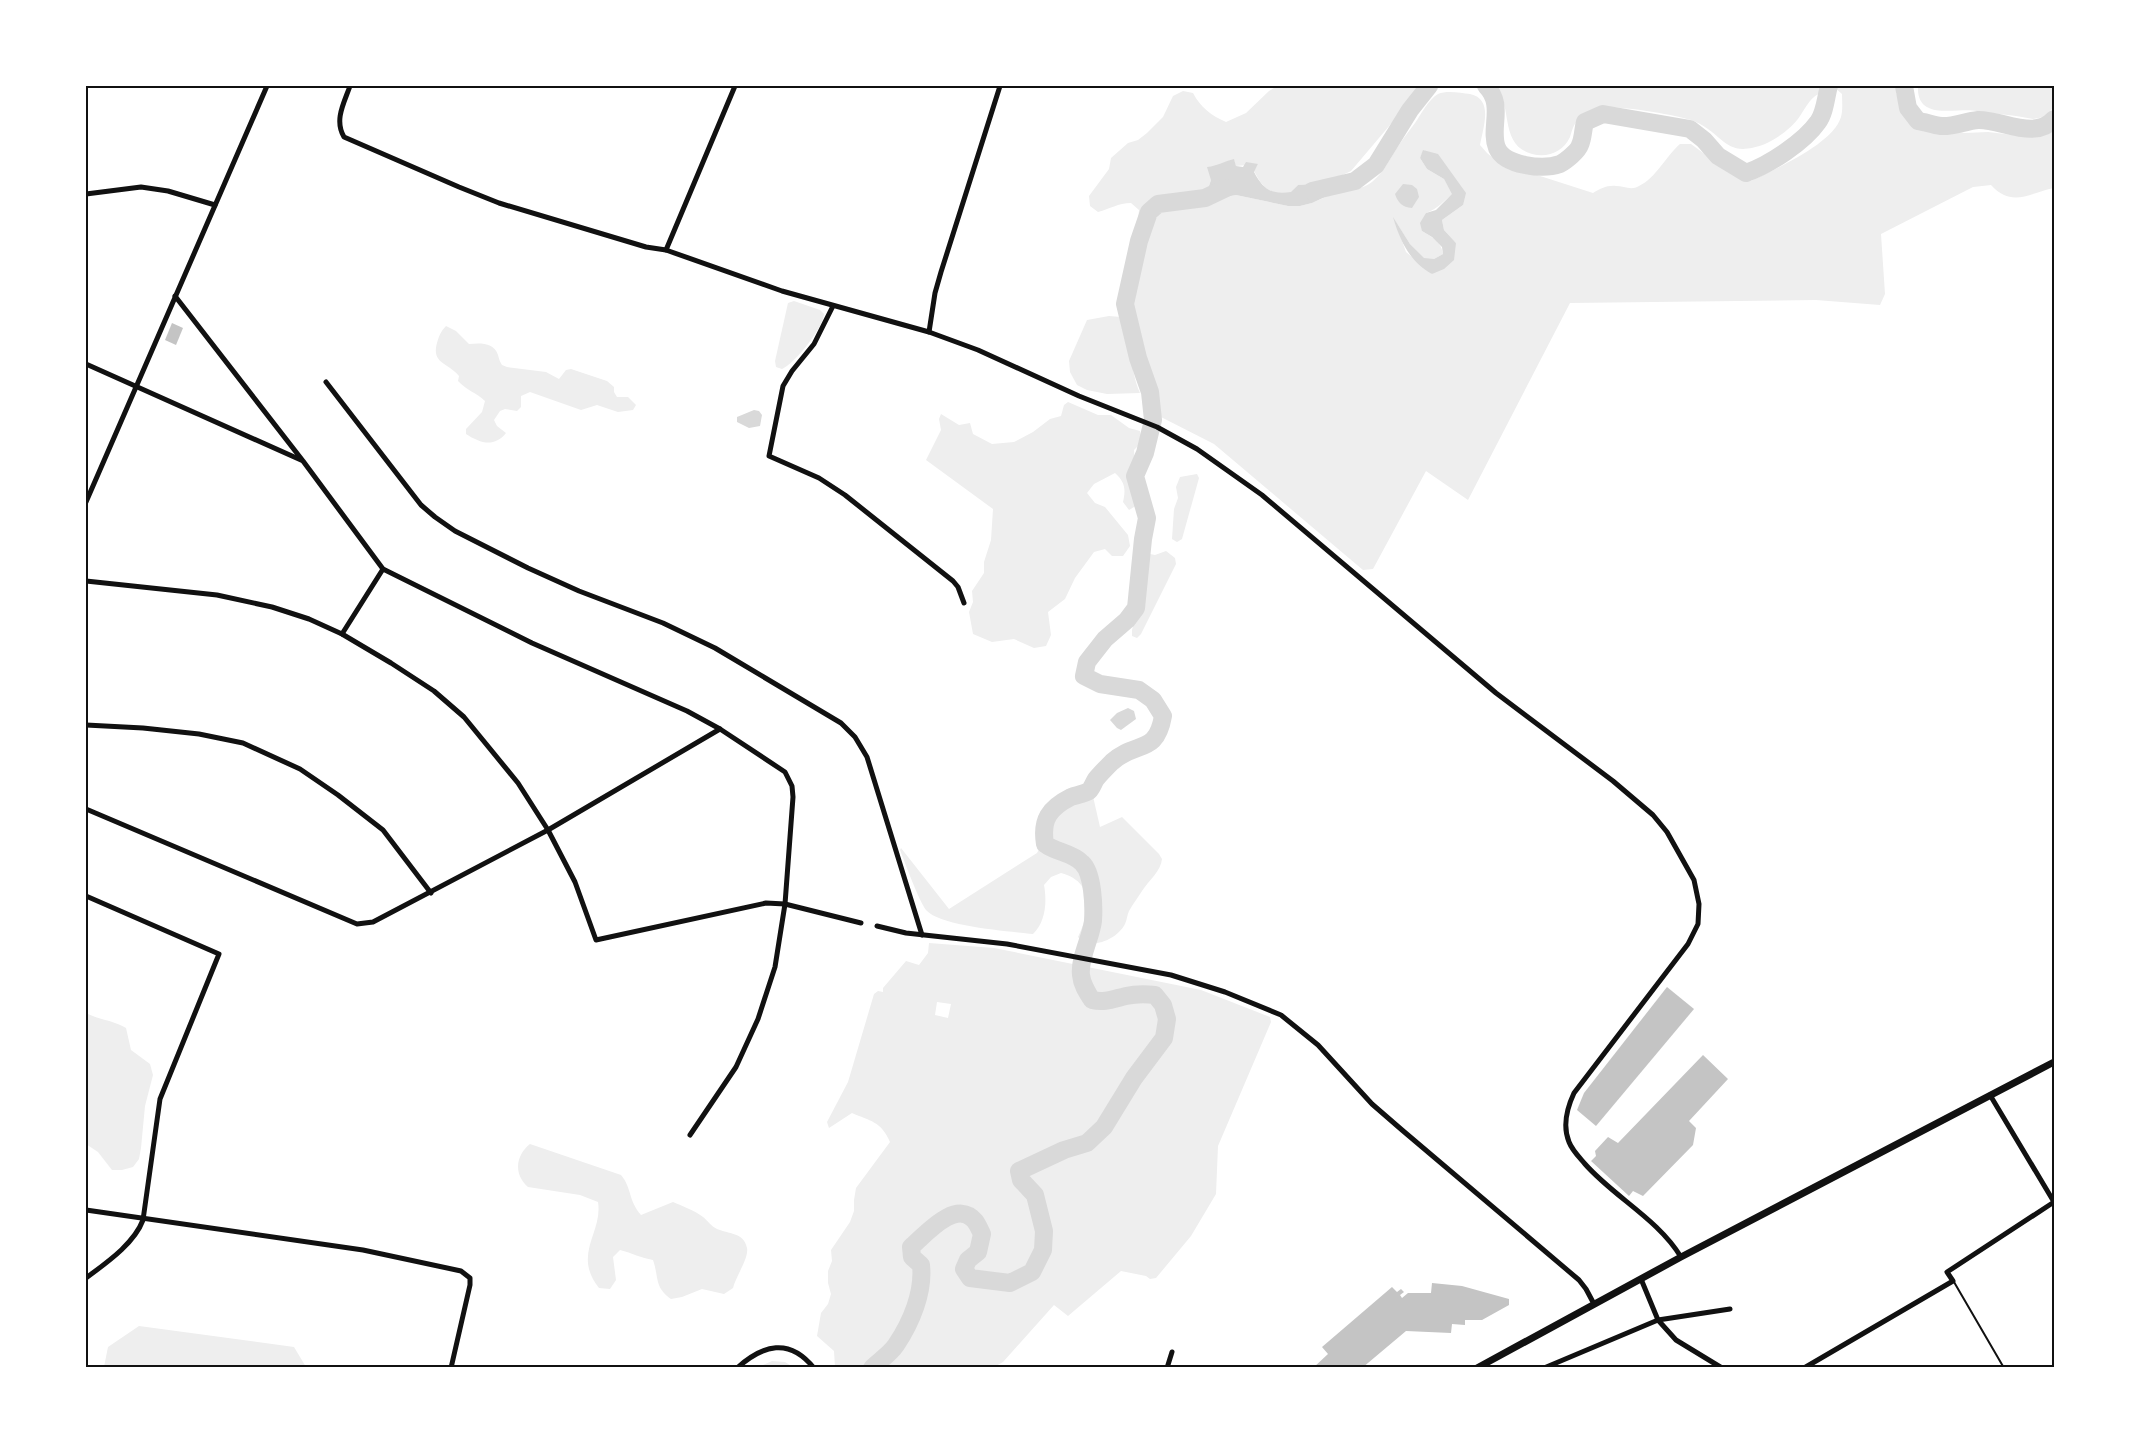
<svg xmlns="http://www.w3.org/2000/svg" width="2140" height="1453" font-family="'Nunito Sans',sans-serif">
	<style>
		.green { fill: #eee; fill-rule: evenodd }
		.water { fill: #d9d9d9 }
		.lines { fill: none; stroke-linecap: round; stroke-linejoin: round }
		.river { stroke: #d9d9d9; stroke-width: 18 }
		.building { fill: #c4c4c4 }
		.service { stroke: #111; stroke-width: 2 }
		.minor { stroke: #111; stroke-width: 5 }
		.secondary { stroke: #111; stroke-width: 7 }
		.neatline { fill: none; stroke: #111; stroke-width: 2 }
	</style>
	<rect width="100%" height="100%" fill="#fff"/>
	<g class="green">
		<path d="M 1277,86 L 1423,86 L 1351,171 L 1326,183 L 1298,185 L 1291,193 C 1271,195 1263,189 1254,171 L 1258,164 L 1236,166 L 1234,160 C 1213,162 1210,183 1205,201 L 1236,195 L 1288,206 L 1300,206 L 1312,203 L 1341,190 L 1338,188 C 1350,190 1362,190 1372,182 C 1385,171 1390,158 1399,145 C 1404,137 1410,130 1415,123 C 1422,113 1428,100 1438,94 C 1447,90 1461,93 1470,94 C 1494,99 1483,128 1480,145 L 1487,153 L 1504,167 L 1537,175 L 1593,193 C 1600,189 1607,185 1616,186 C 1624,186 1631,191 1639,186 C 1656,178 1666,156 1680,144 L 1691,144 L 1729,172 L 1751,181 C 1775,169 1833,144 1841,117 C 1843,110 1842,101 1842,94 L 1834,87 C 1827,91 1819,93 1814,97 C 1808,102 1804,110 1800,116 C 1793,127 1777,139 1765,144 C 1725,159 1726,136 1696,122 C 1684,116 1619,105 1606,108 C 1598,109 1584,113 1578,120 C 1573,125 1572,131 1570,137 C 1563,152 1548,158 1532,154 C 1499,145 1513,107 1496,86 L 1896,86 L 1896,93 L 1912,122 L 1922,127 L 1965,133 L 1988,132 L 2030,137 L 2054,131 L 2054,188 C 2029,193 2012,208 1991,185 L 1973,187 L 1881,234 L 1885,294 L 1880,305 L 1816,300 L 1570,303 L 1468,500 L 1426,471 L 1373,569 L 1363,570 L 1214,444 L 1159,416 C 1157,409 1159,401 1156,393 C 1147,367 1134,340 1133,312 C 1132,287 1139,263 1145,239 L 1137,231 L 1139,210 L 1131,203 C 1118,203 1110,209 1098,212 L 1090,206 L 1089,196 L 1109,169 L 1111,158 L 1128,143 L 1138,140 L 1147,133 L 1163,117 L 1173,96 L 1183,91 L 1193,93 C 1200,107 1212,116 1226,122 L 1246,113 L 1269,91 ZM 1424,150 L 1463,205 L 1442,220 L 1444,230 L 1456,243 L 1432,274 L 1406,252 L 1394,219 L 1410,244 L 1424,259 L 1434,259 L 1443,254 C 1442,243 1432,237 1422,231 L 1426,213 C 1438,209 1443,201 1453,194 L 1444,179 L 1427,169 L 1420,158 Z"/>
		<path d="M 1918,86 L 2054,86 L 2054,107 L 2044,117 L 2033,119 C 2015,115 1996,114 1977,111 C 1958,107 1916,122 1918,86 Z"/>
		<path d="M 794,301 L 820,310 L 824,314 C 823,328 795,363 782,369 L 776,367 L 775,361 L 788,303 Z"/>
		<path d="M 1109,316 L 1121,317 C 1133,340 1129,369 1140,393 L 1107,394 L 1087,390 L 1077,385 L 1070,372 L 1069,361 L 1087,320 Z"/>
		<path d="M 446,326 L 456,331 L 469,344 C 480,343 494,342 498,355 C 499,359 500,362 502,365 L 507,367 L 546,372 L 559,379 L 566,370 L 571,369 L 607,381 L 614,387 L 614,392 L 617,397 L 628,397 L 636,405 L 633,410 L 618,412 L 597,405 L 581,410 L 530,392 L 521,396 L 521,407 L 517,411 L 505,409 L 500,411 L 494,420 L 497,426 L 506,433 C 494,448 480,443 466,434 L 466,429 L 482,412 L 485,401 C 477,393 466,390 458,381 L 459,376 C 449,363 431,364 437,343 C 439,336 441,331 446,326 Z"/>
		<path d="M 1068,402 L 1098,415 L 1111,415 L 1129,428 L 1140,431 L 1142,442 L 1134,450 L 1136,483 L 1139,504 L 1129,510 L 1123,502 C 1126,489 1125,482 1115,473 L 1094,484 L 1087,493 L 1095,503 L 1105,507 L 1128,535 L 1130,546 L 1123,556 L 1112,556 L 1105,549 L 1094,552 L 1075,578 L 1065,599 L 1048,612 L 1051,635 L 1046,646 L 1034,648 L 1014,639 L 992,642 L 973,634 L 969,612 L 973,602 L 972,591 L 984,573 L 984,562 L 991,540 L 993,509 L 926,460 L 941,430 L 939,419 L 941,414 L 959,425 L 970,423 L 973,434 L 992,444 L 1014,442 L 1033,432 L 1050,419 L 1061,416 L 1064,405 Z"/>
		<path d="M 1197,474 L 1199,478 L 1182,539 L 1177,542 L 1172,539 L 1174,509 L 1178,498 L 1176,487 L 1180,477 Z"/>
		<path d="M 1166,551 L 1175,558 L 1176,564 L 1141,634 L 1137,638 L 1132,636 L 1132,630 L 1145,585 L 1144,574 L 1150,554 L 1155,555 Z"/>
		<path d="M 1092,792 L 1100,827 L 1122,817 L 1159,854 L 1162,859 C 1161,871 1149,880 1142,891 C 1138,897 1133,904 1129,911 C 1127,915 1127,920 1125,924 C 1117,940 1089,951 1078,937 C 1090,912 1095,882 1061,873 L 1051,877 L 1044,885 C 1047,901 1046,922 1033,934 C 1009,931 941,927 926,910 C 919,901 905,863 900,850 L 901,848 L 949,909 L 1037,853 C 1044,842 1047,817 1058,810 C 1068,803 1081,800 1092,792 Z"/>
		<path d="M 929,943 L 994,948 L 1201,990 L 1270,1017 L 1271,1022 L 1218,1146 L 1216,1194 L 1191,1236 L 1156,1278 L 1150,1279 L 1146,1276 L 1121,1271 L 1068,1316 L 1054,1305 L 1003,1362 L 994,1367 L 835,1367 L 834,1351 L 817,1336 L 821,1313 L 828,1304 L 831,1294 L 828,1283 L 828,1271 L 832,1261 L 831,1250 L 850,1222 L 854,1211 L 854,1200 L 856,1188 L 890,1142 C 881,1121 870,1121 852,1113 L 829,1128 L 827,1122 L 848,1082 L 874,994 L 878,991 L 883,992 L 883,988 L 906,961 L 919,965 L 928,953 ZM 937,1002 L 951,1004 L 948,1018 L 935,1015 Z"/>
		<path d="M 86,1013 C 99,1020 113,1020 126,1028 L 131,1050 L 150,1064 L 153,1075 L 145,1106 L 141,1148 L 139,1159 L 133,1167 L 122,1170 L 112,1170 L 98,1152 L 86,1144 Z"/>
		<path d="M 530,1144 L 621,1175 C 632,1188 628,1200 641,1215 L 673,1202 C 682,1206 694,1210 703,1217 C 708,1221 711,1226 717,1229 C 728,1234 744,1232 747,1248 C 749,1258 736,1276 733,1288 L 724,1294 L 702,1289 L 682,1297 L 671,1299 C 654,1287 659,1277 653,1260 C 641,1258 632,1253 620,1250 L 613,1257 L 616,1280 L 610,1289 L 599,1288 C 572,1254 603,1233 598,1202 L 580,1195 L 528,1187 C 513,1174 516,1155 530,1144 Z"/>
		<path d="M 139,1326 L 294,1347 L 306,1367 L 104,1367 L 108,1347 Z"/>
		<path d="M 772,1361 L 785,1362 L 793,1367 L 759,1367 Z"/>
	</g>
	<g class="water">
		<path d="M 1423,150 L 1438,154 L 1466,193 L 1463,205 L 1442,220 L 1444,230 L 1456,243 L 1454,260 L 1444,269 L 1432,274 C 1410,262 1400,241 1393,217 L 1410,244 L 1424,258 L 1434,259 L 1443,254 L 1442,247 L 1432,237 L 1422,231 L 1420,223 L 1426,213 L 1436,210 L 1452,194 L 1444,179 L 1427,169 L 1420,158 Z"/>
		<path d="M 1234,159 L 1236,166 L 1243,167 L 1246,162 L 1258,164 L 1254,172 C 1263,189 1271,195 1291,192 L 1298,185 L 1326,183 L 1330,181 L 1338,188 L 1342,189 L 1312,203 L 1300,206 L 1288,206 L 1236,195 L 1204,201 L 1211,180 L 1207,167 C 1218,166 1224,161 1234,159 Z"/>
		<path d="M 1403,184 L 1412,185 L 1417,189 L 1419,197 L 1412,208 C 1402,207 1398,203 1395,194 Z"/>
		<path d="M 754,410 L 759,411 L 762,415 L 760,426 L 749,428 L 737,422 L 737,417 Z"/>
		<path d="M 1128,708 L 1134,711 L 1136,719 L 1121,730 L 1117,728 L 1110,720 L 1117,713 Z"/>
	</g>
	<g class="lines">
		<g class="river">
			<path d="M 1486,86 C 1505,105 1489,128 1497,148 C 1505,166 1543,170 1560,164 C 1566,161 1578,151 1580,145 C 1583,139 1583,129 1585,122 L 1603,114 L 1690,129 L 1704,140 L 1718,156 L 1746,173 C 1769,165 1804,142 1818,122 C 1825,113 1826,96 1829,86"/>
			<path d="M 1904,86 L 1908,108 L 1918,121 C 1925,122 1933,125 1941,126 C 1953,127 1966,121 1978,120 C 2001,119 2035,141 2054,119"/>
			<path d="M 1312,191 L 1355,181 L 1376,165 L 1410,110 L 1429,86"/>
			<path d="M 872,1368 C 879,1361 890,1354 896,1345 C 911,1323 924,1292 921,1265 L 912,1257 L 911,1247 C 925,1235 956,1198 975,1221 C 978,1225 980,1230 982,1234 L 978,1252 L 968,1260 L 964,1269 L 970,1278 L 1010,1283 L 1032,1272 L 1043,1250 L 1044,1231 L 1035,1195 L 1021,1180 L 1019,1171 L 1064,1150 L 1087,1143 L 1104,1127 L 1134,1078 L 1164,1038 L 1167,1019 L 1163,1005 L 1155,995 C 1146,994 1135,994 1126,996 C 1113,999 1105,1003 1092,1000 C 1087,992 1082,985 1081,975 C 1079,958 1091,938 1093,921 C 1094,906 1093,873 1082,863 C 1071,852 1057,853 1045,844 C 1041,820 1049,808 1071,797 C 1076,795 1084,794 1089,791 C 1092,788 1094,782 1096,779 C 1101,773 1107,767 1112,762 C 1136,740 1156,756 1163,716 L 1153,700 L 1139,690 L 1100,684 L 1084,676 L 1087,662 L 1105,639 L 1127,620 L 1136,608 L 1143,539 L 1147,518 L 1135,476 L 1145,453 L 1153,420 L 1150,392 L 1138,358 L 1125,304 L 1139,241 L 1149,212 L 1158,204 L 1205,198 L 1226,188"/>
		</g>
	</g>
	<g class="building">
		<path d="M 172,323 L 183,328 L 176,345 L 165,340 Z"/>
		<path d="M 1667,987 L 1694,1009 L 1596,1126 L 1577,1110 L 1584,1093 Z"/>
		<path d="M 1703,1055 L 1728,1079 L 1689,1121 L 1696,1128 L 1693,1145 L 1643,1196 L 1633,1191 L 1629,1196 L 1591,1161 L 1596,1156 L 1595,1151 L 1608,1137 L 1618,1143 Z"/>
		<path d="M 1432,1283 L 1462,1286 L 1509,1299 L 1509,1305 L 1482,1320 L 1465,1320 L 1465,1325 L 1452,1324 L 1451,1333 L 1406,1331 L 1362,1368 L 1313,1368 L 1328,1354 L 1322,1347 L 1392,1287 L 1397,1292 L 1401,1289 L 1404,1292 L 1400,1295 L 1402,1298 L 1408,1293 L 1431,1293 Z"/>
	</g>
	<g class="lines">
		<path class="service" d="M 1954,1282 L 2004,1368"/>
		<g class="minor">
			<path d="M 350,86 C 344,103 334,120 344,137 L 459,187 L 499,203 L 646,247 L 666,250 L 782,291 L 929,332 L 978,350 L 1079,396 L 1157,427 L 1197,449 L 1262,495 L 1496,693 L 1613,781 L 1653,815 L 1667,832 L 1694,880 L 1699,904 L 1698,924 L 1688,944 L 1574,1093 C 1567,1108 1562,1125 1569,1142 C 1572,1150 1579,1157 1585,1164 C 1614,1197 1658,1219 1681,1257"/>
			<path d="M 86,194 L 141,187 L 168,191 L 215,205"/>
			<path d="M 666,250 L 735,86"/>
			<path d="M 175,296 L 303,461 L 383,569 L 532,643 L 687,711 L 720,729 L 785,772 L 792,786 L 793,797 L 785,904 L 775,967 L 758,1019 L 736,1067 L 690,1135"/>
			<path d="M 833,306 L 814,344 L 792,371 L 783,386 L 769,456 L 819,478 L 845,495 L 953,581 L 958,587 L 964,603"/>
			<path d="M 929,332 L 935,293 L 941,272 L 1000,86"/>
			<path d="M 86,364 L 301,460"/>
			<path d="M 326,382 L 421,505 L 435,517 L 455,531 L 528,568 L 579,591 L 663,623 L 715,648 L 841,723 L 855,737 L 867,757 L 922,935"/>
			<path d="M 86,502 L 267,86"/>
			<path d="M 86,581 L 217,595 L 272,607 L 309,619 L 342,634 L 391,663 L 434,691 L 464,717 L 518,783 L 548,830 L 575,882 L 596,940 L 766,903 L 785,904 L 861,923"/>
			<path d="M 342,634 L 383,569"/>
			<path d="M 86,725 L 143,728 L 199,734 L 243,743 L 300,769 L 338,795 L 383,830 L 431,893"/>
			<path d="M 86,809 L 357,924 L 373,922 L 548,830 L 720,729"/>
			<path d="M 86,896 L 219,954 L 160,1099 L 143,1220 C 134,1244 106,1263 86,1278"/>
			<path d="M 877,926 L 906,933 L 1007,944 L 1171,975 L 1225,992 L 1281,1015 L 1318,1045 L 1372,1104 L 1402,1130 L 1579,1280 L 1586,1289 L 1594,1304"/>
			<path d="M 1990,1095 L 2054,1202"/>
			<path d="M 86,1210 L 363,1250 L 461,1271 L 470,1278 L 470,1285 L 451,1368"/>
			<path d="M 1641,1279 L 1658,1320 L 1676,1340 L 1722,1368"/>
			<path d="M 737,1368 C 763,1345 789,1337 814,1368"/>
			<path d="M 1167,1368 L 1172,1352"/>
			<path d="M 1544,1368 L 1658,1320 L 1730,1309"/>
			<path d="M 1804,1368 L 1953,1281 L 1947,1272 L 2054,1202"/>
		</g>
		<path class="secondary" d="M 1477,1368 L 1681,1257 L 2054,1062"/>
	</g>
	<rect width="2140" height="1453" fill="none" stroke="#ffffff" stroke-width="174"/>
	<rect x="87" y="87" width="1966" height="1279" class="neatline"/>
</svg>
